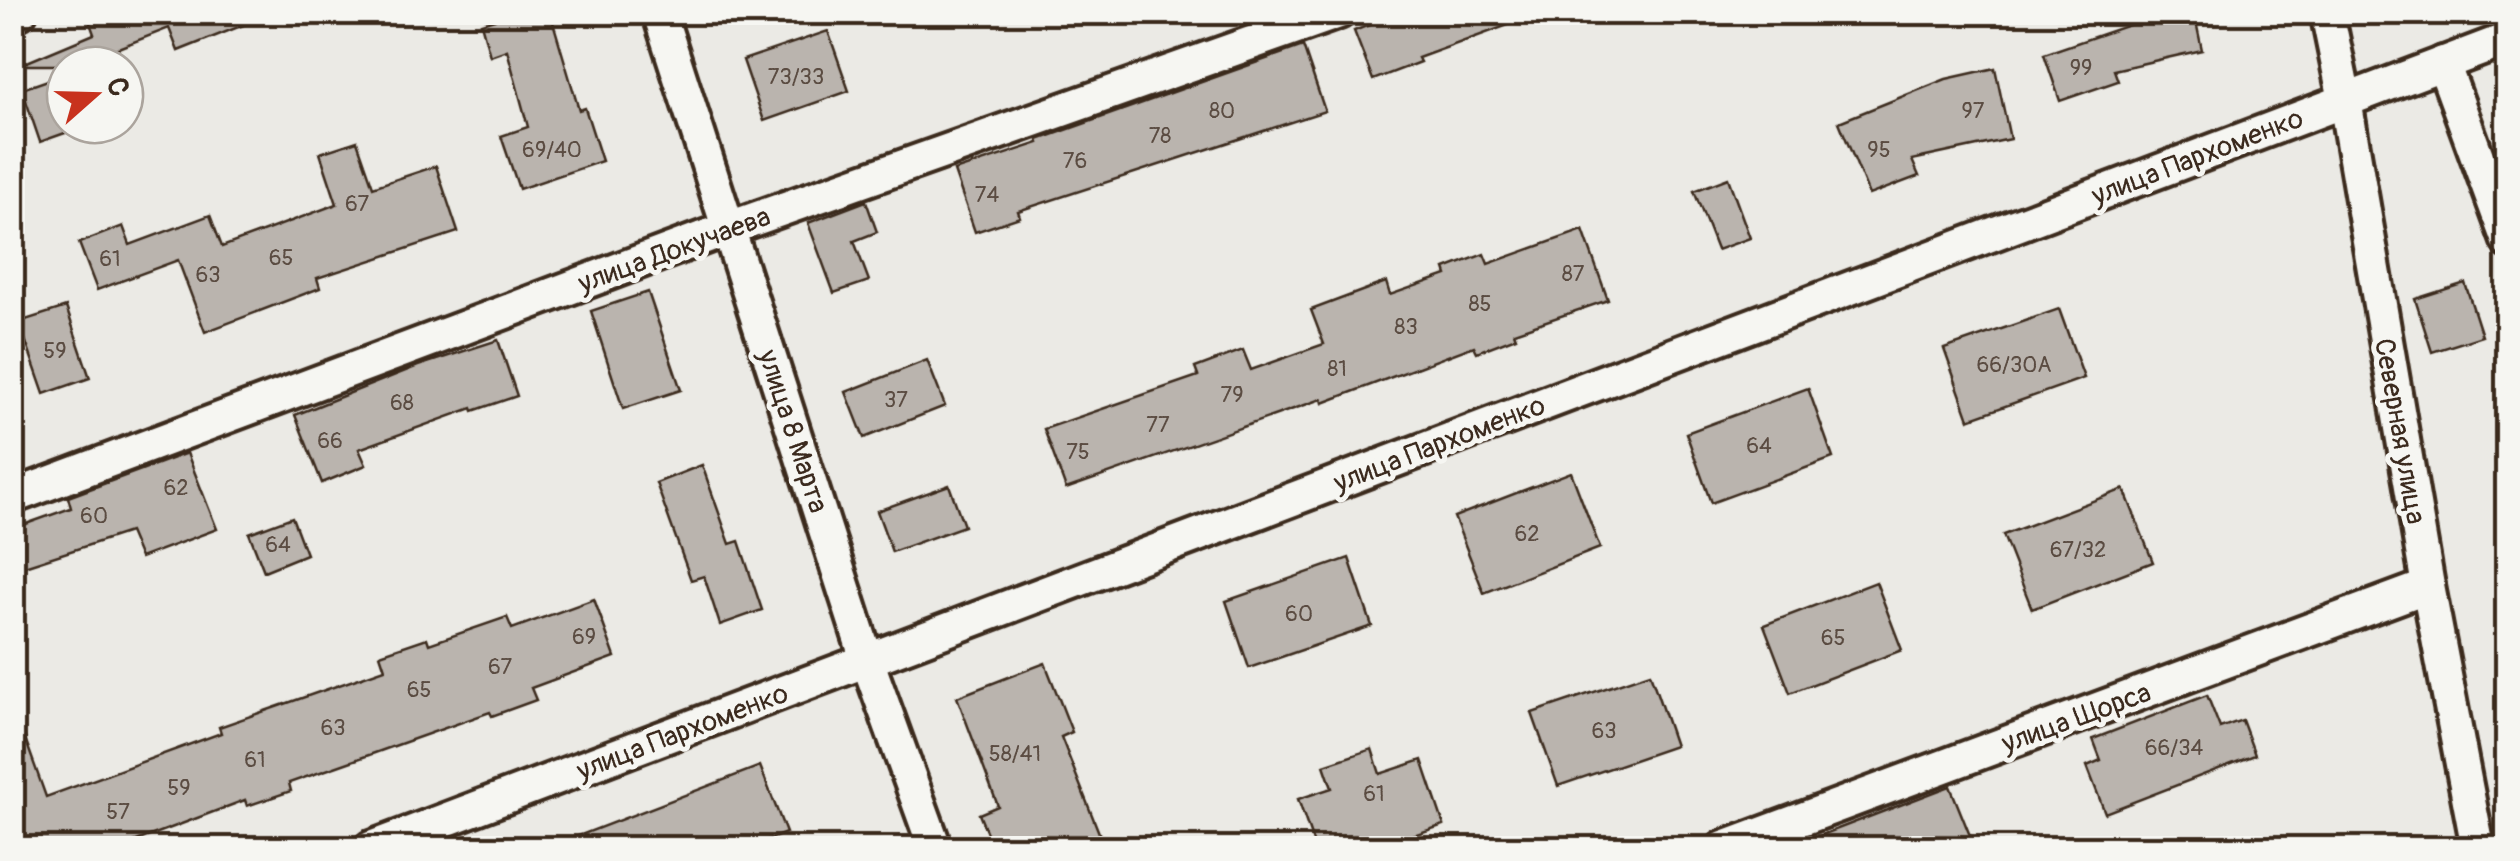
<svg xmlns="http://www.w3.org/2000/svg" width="2520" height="861" font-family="Pangolin,sans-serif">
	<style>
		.building { fill: #bab4ae; stroke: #3b2a1e; stroke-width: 2.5 }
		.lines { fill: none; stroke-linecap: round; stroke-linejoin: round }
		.minor-casing { stroke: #3b2a1e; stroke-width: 40 }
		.minor { stroke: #f6f6f2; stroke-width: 32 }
		.labels { text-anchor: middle; stroke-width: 10; stroke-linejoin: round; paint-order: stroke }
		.number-label { font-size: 22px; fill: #5b4c42 }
		.street-label { font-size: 28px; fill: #3b2a1e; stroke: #f6f6f2 }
	</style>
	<rect width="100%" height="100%" fill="#ebeae5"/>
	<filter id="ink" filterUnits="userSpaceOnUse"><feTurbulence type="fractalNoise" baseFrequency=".01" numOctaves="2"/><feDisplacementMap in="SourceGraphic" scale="20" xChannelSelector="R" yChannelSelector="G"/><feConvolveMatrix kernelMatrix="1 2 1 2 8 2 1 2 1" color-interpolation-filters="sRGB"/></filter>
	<g filter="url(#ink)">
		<g class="building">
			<path d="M 86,12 L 270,12 L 271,14 L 178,51 L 169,28 L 113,50 L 119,65 L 20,65 L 94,34 Z"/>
			<path d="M 518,12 L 550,12 L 579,110 L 585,108 L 602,161 L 519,189 L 501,136 L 528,127 L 507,50 L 490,56 L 481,23 Z"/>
			<path d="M 1402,12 L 1532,12 L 1533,16 L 1418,58 L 1420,62 L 1373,80 L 1354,31 Z"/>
			<path d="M 2139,12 L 2194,12 L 2202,50 L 2114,70 L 2118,81 L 2060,101 L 2044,54 L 2141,21 Z"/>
			<path d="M 828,31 L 849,91 L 764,121 L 743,60 Z"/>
			<path d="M 1303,46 L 1325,111 L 1018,211 L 1020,217 L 975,232 L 954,171 L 1039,143 L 1038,140 Z"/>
			<path d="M 1995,68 L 2010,139 L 1912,160 L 1919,176 L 1869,195 L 1839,122 L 1946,79 Z"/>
			<path d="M 65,74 L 65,133 L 40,142 L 22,89 Z"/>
			<path d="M 357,141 L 373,187 L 436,166 L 458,232 L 317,278 L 320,288 L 205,332 L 178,260 L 97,290 L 79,243 L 123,226 L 130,245 L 210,215 L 222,247 L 337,204 L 320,153 Z"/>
			<path d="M 1728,178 L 1750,238 L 1717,250 L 1694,191 Z"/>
			<path d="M 866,201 L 877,232 L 854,241 L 869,281 L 834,293 L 808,223 Z"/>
			<path d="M 1583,230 L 1608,300 L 1514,332 L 1516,337 L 1477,352 L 1474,346 L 1323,403 L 1322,399 L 1066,489 L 1044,429 L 1198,376 L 1195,368 L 1243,350 L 1251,370 L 1324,344 L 1311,310 L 1386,282 L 1390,295 L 1447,275 L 1445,269 L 1484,254 L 1488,264 Z"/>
			<path d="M 2465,283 L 2482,336 L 2432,352 L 2415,299 Z"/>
			<path d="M 648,292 L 681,390 L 623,409 L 591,311 Z"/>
			<path d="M 66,307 L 90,378 L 44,394 L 19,322 Z"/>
			<path d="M 2059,309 L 2084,378 L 1969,419 L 1944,349 Z"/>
			<path d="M 498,340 L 517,396 L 473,411 L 472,408 L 359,449 L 366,465 L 322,483 L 295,415 L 418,366 Z"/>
			<path d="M 927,360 L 945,406 L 864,438 L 846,392 Z"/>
			<path d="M 1808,388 L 1833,458 L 1711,503 L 1686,433 Z"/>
			<path d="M 187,453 L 217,529 L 140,558 L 129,532 L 12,570 L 12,529 L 71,508 L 68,497 Z"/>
			<path d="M 702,465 L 730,544 L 739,541 L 762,610 L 720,625 L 704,576 L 691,580 L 656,483 Z"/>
			<path d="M 1571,472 L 1600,548 L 1484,593 L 1454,517 Z"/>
			<path d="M 949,485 L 964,526 L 892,552 L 877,511 Z"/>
			<path d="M 2124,489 L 2153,562 L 2032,609 L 2003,535 Z"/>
			<path d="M 292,517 L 306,554 L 264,571 L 249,533 Z"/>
			<path d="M 1349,558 L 1372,626 L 1249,668 L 1226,601 Z"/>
			<path d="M 1876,582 L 1902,650 L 1790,693 L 1764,625 Z"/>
			<path d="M 594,599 L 615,657 L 531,688 L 536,700 L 492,716 L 490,712 L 369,755 L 289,783 L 291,791 L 247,806 L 245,800 L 118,848 L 12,848 L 12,717 L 17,716 L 46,797 L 221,733 L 219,727 L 385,669 L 380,654 L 427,638 L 429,644 L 507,617 L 512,629 Z"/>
			<path d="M 1045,663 L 1072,732 L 1061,737 L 1105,848 L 993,848 L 979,814 L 998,806 L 957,697 Z"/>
			<path d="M 1650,673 L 1675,746 L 1558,786 L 1532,713 Z"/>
			<path d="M 2207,695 L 2220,728 L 2242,720 L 2255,755 L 2105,813 L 2087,766 L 2101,760 L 2093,739 Z"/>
			<path d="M 1372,749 L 1380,774 L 1422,760 L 1444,825 L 1374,848 L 1315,848 L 1298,799 L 1332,788 L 1324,765 Z"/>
			<path d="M 760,766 L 786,833 L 747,848 L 552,848 L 552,846 Z"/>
			<path d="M 1950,786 L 1975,848 L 1794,848 L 1793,846 Z"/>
		</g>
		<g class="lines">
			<g class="minor-casing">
				<g id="minor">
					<path d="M 659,12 L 867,660 L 935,848"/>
					<path d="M 2327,12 L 2345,100 L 2428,586 L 2478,848"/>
					<path d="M 12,15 L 20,12"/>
					<path d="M 2443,63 L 2508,241"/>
					<path d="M 12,497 L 729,228 L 1339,12"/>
					<path d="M 371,848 L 2508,39"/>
					<path d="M 1724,848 L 2428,586"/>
				</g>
			</g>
			<use href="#minor" class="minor"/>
		</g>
	</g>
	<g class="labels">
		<g class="number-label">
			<text x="2081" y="75">99</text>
			<text x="796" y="84">73/33</text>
			<text x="1222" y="118">80</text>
			<text x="1973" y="118">97</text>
			<text x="1160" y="143">78</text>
			<text x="552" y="157">69/40</text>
			<text x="1879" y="157">95</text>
			<text x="1075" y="168">76</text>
			<text x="987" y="202">74</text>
			<text x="357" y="211">67</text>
			<text x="281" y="265">65</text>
			<text x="110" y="266">61</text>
			<text x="1573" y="281">87</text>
			<text x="208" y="282">63</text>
			<text x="1480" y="311">85</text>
			<text x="1406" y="334">83</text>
			<text x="55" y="358">59</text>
			<text x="2014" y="372">66/30А</text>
			<text x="1337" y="376">81</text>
			<text x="1232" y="402">79</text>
			<text x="896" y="407">37</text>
			<text x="402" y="410">68</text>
			<text x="1158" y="432">77</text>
			<text x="330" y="448">66</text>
			<text x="1759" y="453">64</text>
			<text x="1078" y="459">75</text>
			<text x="176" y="495">62</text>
			<text x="94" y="523">60</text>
			<text x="1527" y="541">62</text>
			<text x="278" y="552">64</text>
			<text x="2078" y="557">67/32</text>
			<text x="1299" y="621">60</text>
			<text x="584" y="644">69</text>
			<text x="1833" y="645">65</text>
			<text x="500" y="674">67</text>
			<text x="419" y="697">65</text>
			<text x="333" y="735">63</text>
			<text x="1604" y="738">63</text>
			<text x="2174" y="755">66/34</text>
			<text x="1015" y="761">58/41</text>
			<text x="255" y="767">61</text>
			<text x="179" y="795">59</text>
			<text x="1374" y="801">61</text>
			<text x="118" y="819">57</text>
		</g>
		<g class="street-label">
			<text transform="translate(2197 156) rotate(-21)" y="10">улица Пархоменко</text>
			<text transform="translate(674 249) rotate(-20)" y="10">улица Докучаева</text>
			<text transform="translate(794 431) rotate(72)" y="10">улица 8 Марта</text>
			<text transform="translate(2401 431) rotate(80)" y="10">Северная улица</text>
			<text transform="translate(1439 443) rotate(-21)" y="10">улица Пархоменко</text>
			<text transform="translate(2076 717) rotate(-20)" y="10">улица Щорса</text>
			<text transform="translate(682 731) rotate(-21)" y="10">улица Пархоменко</text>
		</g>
	</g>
	<rect width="2520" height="861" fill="none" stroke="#f6f6f2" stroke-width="50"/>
	<rect x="25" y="25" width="2470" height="811" fill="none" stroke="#3b2a1e" stroke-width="4" filter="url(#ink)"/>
	<g transform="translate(95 95) rotate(70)"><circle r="48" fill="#f6f6f2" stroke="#aba49d" stroke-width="2.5"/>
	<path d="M0-8L18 38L0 25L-18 38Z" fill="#c8321e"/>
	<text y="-15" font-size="28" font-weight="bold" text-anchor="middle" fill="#3b2a1e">С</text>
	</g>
</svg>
